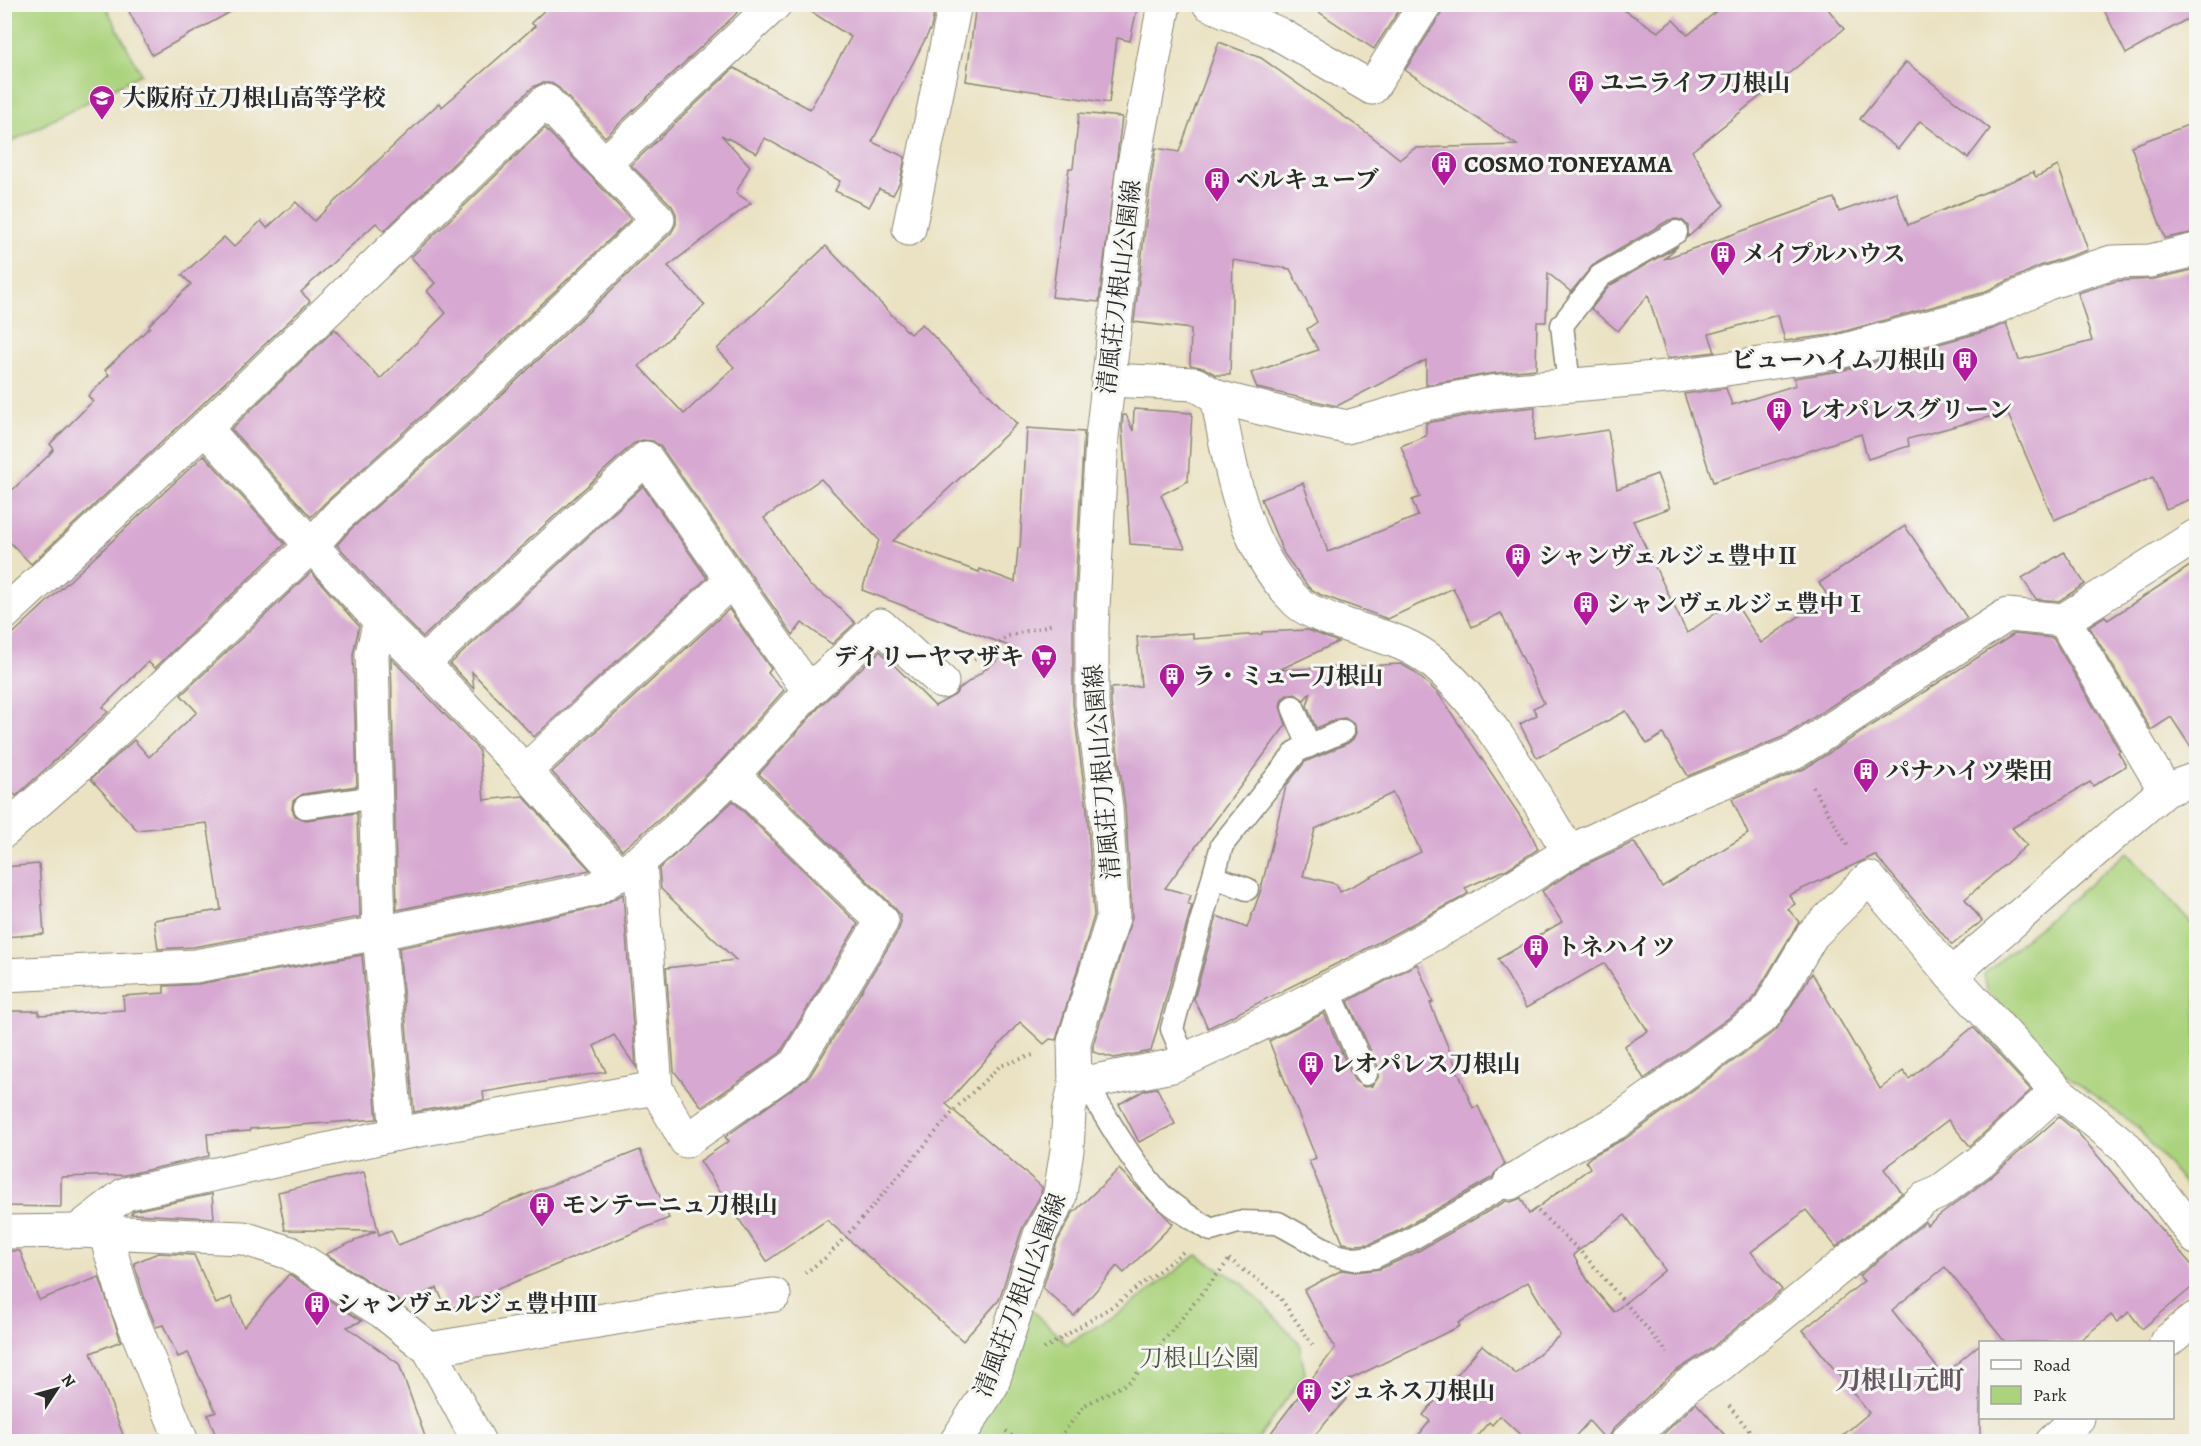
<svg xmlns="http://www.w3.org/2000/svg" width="2201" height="1446" font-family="Alegreya,'Noto Serif JP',serif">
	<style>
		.green { fill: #abd37d; stroke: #6b7f54; stroke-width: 1.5 }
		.building { fill: #d7a8d1; fill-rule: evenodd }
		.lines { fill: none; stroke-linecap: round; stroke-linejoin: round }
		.lane-casing { stroke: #8a8676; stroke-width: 25 }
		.street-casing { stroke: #8a8676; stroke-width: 35 }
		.path { stroke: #8a8676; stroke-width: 4; stroke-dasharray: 1.5 4.5; stroke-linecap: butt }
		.lane { stroke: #fff; stroke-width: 22 }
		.street { stroke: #fff; stroke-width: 33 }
		.labels { text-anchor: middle; stroke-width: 6; stroke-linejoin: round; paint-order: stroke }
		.poi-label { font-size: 24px; font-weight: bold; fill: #2b2b2b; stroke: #f6f6f2; text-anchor: start }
		.street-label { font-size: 24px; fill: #2b2b2b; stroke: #f6f6f2 }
		.park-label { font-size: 24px; fill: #4b5540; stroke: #f6f6f2 }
		.neighbourhood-label { font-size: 26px; font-weight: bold; fill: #675765; stroke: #f6f6f2 }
	</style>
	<rect width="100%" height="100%" fill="#f6f6f2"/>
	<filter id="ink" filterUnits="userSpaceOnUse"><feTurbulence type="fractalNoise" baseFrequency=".0167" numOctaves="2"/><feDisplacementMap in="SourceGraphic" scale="12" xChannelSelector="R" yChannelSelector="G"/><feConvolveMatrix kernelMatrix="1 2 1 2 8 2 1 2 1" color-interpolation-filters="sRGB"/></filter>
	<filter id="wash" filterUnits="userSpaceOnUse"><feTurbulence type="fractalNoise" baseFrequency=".008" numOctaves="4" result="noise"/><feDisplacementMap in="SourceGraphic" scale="24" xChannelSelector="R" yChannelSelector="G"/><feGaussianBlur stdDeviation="1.35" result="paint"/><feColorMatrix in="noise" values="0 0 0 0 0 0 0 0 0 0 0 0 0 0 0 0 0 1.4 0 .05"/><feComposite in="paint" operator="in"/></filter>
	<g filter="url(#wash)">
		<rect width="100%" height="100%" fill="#eae2c2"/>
		<g class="green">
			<path d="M 5,4 L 105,5 L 141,74 L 5,145 Z"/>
			<path d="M 2127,852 L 2196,929 L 2196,1198 L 2137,1127 L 2061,1071 L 1987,990 L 1984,974 Z"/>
			<path d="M 1197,1255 L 1242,1283 L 1299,1342 L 1305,1373 L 1257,1441 L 968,1442 L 1019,1298 L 1067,1344 L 1124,1310 Z"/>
		</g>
		<g id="blocks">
			<g class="building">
				<path d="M 125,4 L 245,4 L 152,55 Z"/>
				<path d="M 551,4 L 744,4 L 734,16 L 605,137 L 559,88 L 551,83 L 542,83 L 533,87 L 384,231 L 376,223 L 301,292 L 310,301 L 192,414 L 31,564 L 4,536 L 4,498 L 49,455 L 54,449 L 50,444 L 93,401 L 88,396 L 109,375 L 105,370 L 150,327 L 149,325 L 191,284 L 182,275 L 224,237 L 234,247 L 261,221 L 267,228 L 296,202 L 314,221 L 439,103 L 442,107 L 535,26 L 531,23 Z"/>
				<path d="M 799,4 L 936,4 L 931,28 L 872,142 L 905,157 L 900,182 L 893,195 L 879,189 L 869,207 L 835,191 L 840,181 L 765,138 L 757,153 L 721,135 L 750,166 L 736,193 L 751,203 L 668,266 L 705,305 L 639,366 L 684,414 L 734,367 L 717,349 L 826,246 L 910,334 L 922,324 L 1017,424 L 893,541 L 979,572 L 980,569 L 1015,582 L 1018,548 L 1020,548 L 1027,428 L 1084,432 L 1073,625 L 1073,704 L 1087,809 L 1094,916 L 1056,1040 L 1050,1039 L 1044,1044 L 1020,1022 L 946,1104 L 1042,1187 L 1041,1194 L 1022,1229 L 999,1300 L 963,1341 L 827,1220 L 767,1261 L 700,1161 L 729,1141 L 725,1137 L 810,1076 L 898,931 L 901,923 L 900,915 L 895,908 L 759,774 L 822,704 L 880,651 L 935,706 L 955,695 L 959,689 L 1014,648 L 862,590 L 879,540 L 821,479 L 764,518 L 809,585 L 834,602 L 855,623 L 832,644 L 802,623 L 793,635 L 661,447 L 653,441 L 642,440 L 633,444 L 423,637 L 394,608 L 337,545 L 351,529 L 492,404 L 671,233 L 676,224 L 676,214 L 672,206 L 631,165 L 734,68 L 810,109 L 851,37 Z"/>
				<path d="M 976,4 L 1138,4 L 1130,41 L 1117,38 L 1109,103 L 966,81 Z"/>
				<path d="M 1307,4 L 1403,4 L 1374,49 Z"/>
				<path d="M 1444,4 L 1615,4 L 1658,32 L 1673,20 L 1688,35 L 1725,4 L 1824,4 L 1844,29 L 1692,151 L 1724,205 L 1688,237 L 1688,226 L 1683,221 L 1677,219 L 1669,220 L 1593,265 L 1571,292 L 1548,273 L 1546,322 L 1537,322 L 1536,369 L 1488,374 L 1426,385 L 1426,360 L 1337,406 L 1257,388 L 1251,373 L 1318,350 L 1307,329 L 1317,322 L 1290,269 L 1233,260 L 1230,375 L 1216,375 L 1204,368 L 1190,365 L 1191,329 L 1134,322 L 1151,178 L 1156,148 L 1179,152 L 1219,42 L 1261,58 L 1370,135 L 1400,159 L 1415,148 L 1517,145 L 1405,70 L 1441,14 Z"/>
				<path d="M 2101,4 L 2196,4 L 2196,14 L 2126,54 Z"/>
				<path d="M 1906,62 L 1990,129 L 1968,158 L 1920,121 L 1898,149 L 1860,119 Z"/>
				<path d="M 1079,113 L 1122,117 L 1099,302 L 1052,297 L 1069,168 L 1073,168 Z"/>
				<path d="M 2196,122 L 2196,232 L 2165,238 L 2131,146 Z"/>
				<path d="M 545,128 L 631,219 L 466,376 L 326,502 L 311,517 L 231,429 L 335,329 L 380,379 L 446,313 L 427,291 L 435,283 L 411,257 Z"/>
				<path d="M 2058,166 L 2088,250 L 2040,266 L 1982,293 L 1831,335 L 1785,341 L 1778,315 L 1709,334 L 1715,352 L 1667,358 L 1648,295 L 1618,331 L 1591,309 L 1609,286 L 1678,246 L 1664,259 L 1834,198 L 1839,212 L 1896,192 L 1908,225 L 2033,172 L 2036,177 Z"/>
				<path d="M 2196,269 L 2196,497 L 2166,509 L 2153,477 L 2054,520 L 2007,412 L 1908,439 L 1909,446 L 1868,459 L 1861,434 L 1713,482 L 1684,394 L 1726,388 L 1732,405 L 1796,385 L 1794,378 L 1840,371 L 1993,329 L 2006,323 L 2019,360 L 2092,341 L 2078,293 L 2116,281 L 2154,279 Z"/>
				<path d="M 1535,407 L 1534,441 L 1608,430 L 1617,489 L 1657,474 L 1670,508 L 1633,521 L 1687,633 L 1734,601 L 1761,643 L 1828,596 L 1819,583 L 1905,526 L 1967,618 L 1785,736 L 1688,776 L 1663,734 L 1647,744 L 1626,711 L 1537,758 L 1520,724 L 1537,715 L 1533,708 L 1544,703 L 1501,613 L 1472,627 L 1453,588 L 1388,619 L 1321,595 L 1309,588 L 1284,554 L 1261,499 L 1303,483 L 1328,552 L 1418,516 L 1412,500 L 1420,497 L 1401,446 L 1426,436 L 1426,423 L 1493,411 Z"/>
				<path d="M 1134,409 L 1192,413 L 1188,481 L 1161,495 L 1185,548 L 1130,544 L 1122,427 L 1123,415 L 1126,415 L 1133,431 Z"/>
				<path d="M 204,455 L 285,544 L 155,668 L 148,662 L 103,707 L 108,712 L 16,796 L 4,784 L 4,642 Z"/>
				<path d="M 643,486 L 707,578 L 534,737 L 472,672 L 474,689 L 450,664 Z"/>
				<path d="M 2064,552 L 2085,584 L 2059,601 L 2036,599 L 2022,578 Z"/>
				<path d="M 2196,562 L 2196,755 L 2171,717 L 2151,730 L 2089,626 L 2105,616 L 2108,620 Z"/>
				<path d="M 311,572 L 359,626 L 353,654 L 357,786 L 303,794 L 293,801 L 292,809 L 295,816 L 306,820 L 357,813 L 360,917 L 193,947 L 158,949 L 154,920 L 221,910 L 207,823 L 137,830 L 91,779 L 134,740 L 149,757 L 197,712 L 181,695 Z"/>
				<path d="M 729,609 L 771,669 L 768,673 L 784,690 L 720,762 L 662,817 L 622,850 L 552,772 Z"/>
				<path d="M 1308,630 L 1338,642 L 1279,670 L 1401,664 L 1413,671 L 1438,693 L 1530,831 L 1538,849 L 1507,869 L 1465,888 L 1468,893 L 1459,899 L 1362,951 L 1208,1028 L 1194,999 L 1217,916 L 1247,928 L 1260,893 L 1286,786 L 1305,762 L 1348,743 L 1353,739 L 1356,733 L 1355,725 L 1345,718 L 1338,719 L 1316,728 L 1307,706 L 1311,692 L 1304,700 L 1295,694 L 1287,695 L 1282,699 L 1280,706 L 1286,725 L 1165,888 L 1191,895 L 1188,904 L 1192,905 L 1151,1051 L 1114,1058 L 1093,1052 L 1093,1045 L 1132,917 L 1125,806 L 1111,703 L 1111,688 L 1141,686 L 1137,637 L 1193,633 L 1193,639 L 1262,634 L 1262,632 ZM 1393,793 L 1421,852 L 1340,892 L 1336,884 L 1303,876 L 1315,829 Z"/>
				<path d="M 2014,634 L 2053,638 L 2120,751 L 2118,752 L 2126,766 L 2093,786 L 2090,782 L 2012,828 L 2027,845 L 1965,899 L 1982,921 L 1952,945 L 1875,855 L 1789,895 L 1795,904 L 1788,909 L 1799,922 L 1751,1002 L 1644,1079 L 1624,1046 L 1648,1031 L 1604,963 L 1526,1008 L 1498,959 L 1562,922 L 1542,891 L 1578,868 L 1634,842 L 1662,887 L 1748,834 L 1732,799 L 1804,769 Z"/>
				<path d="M 391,658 L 479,750 L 484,800 L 523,796 L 590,870 L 397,910 Z"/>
				<path d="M 733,801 L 858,924 L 780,1053 L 702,1107 L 674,1071 L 666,968 L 736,960 L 661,889 L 659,869 Z"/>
				<path d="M 39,864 L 44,934 L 4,937 L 4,867 Z"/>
				<path d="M 623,894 L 636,1067 L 614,1035 L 594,1046 L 606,1072 L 483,1092 L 484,1100 L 414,1112 L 399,948 L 599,907 Z"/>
				<path d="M 362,955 L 377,1119 L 250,1129 L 250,1131 L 207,1134 L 209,1156 L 125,1175 L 61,1177 L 61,1207 L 4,1206 L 4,1011 L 39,1011 L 39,1015 L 124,1010 L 123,996 L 164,993 L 164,986 L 198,984 Z"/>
				<path d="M 1417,964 L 1433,1002 L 1430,1003 L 1473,1108 L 1478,1106 L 1505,1164 L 1494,1174 L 1493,1177 L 1400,1230 L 1370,1244 L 1355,1245 L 1343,1243 L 1309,1161 L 1316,1158 L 1269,1041 L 1324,1013 L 1354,1080 L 1364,1087 L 1372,1086 L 1379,1076 L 1379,1069 L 1348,1001 Z"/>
				<path d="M 1812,973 L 1880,1089 L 1903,1071 L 1909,1079 L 1973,1027 L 2031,1090 L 1970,1146 L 1948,1120 L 1884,1169 L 1902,1193 L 1836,1247 L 1806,1210 L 1751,1252 L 1782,1290 L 1709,1350 L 1674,1372 L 1614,1428 L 1607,1441 L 1589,1421 L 1570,1442 L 1528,1442 L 1500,1416 L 1492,1425 L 1489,1422 L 1472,1442 L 1413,1442 L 1430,1421 L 1423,1415 L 1482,1345 L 1516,1374 L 1560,1335 L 1528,1282 L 1458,1323 L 1460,1326 L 1332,1388 L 1346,1399 L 1309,1442 L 1264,1442 L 1335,1348 L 1304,1290 L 1342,1270 L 1355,1272 L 1380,1269 L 1413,1254 L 1506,1201 L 1511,1202 L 1521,1198 L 1529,1214 L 1590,1168 L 1586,1161 L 1592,1156 L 1626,1138 L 1776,1030 ZM 1625,1215 L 1665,1270 L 1614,1312 L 1590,1284 L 1573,1255 Z"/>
				<path d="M 1157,1088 L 1175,1124 L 1139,1142 L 1119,1104 L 1145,1090 Z"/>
				<path d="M 2059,1117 L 2078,1133 L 2196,1270 L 2196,1284 L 2142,1329 L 2129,1312 L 2117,1322 L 2111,1315 L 2078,1342 L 2005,1342 L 1945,1267 L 1892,1310 L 1943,1375 L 1980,1344 L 1980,1442 L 1835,1442 L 1869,1413 L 1803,1330 L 1864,1281 L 1859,1276 L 1925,1222 L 1927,1225 L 1992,1176 Z"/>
				<path d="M 640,1150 L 669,1218 L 447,1310 L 437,1288 L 402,1303 L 326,1254 L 376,1231 L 285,1230 L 278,1192 L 364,1172 L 379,1235 L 391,1230 L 398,1245 Z"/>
				<path d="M 1119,1169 L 1173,1224 L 1124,1273 L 1117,1266 L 1074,1316 L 1043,1288 L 1057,1242 L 1073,1213 Z"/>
				<path d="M 212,1194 L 214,1218 L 131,1214 L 133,1211 Z"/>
				<path d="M 4,1251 L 20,1251 L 39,1300 L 99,1277 L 121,1341 L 91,1353 L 126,1442 L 4,1442 Z"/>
				<path d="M 158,1253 L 194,1255 L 216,1304 L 231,1297 L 244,1327 L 289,1274 L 362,1321 L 347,1327 L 399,1364 L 427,1442 L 218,1442 L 208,1415 L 216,1412 L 188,1353 L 178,1357 L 163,1325 L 156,1327 L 145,1300 L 134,1263 Z"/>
				<path d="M 1696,1403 L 1731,1442 L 1663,1442 L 1659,1438 Z"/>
			</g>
		</g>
	</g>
	<g filter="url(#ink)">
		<use href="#blocks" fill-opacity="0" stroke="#8a8676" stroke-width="1.5"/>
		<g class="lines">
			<g class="lane-casing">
				<g id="lane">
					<path d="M 1569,385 L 1562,325 L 1600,276 L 1676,232"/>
					<path d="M 1293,707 L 1309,746"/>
					<path d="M 305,807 L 376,797"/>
					<path d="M 1214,877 L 1247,889"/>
					<path d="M 1329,990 L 1366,1074"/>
					<path d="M 1185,1060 L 1172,1029 L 1222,845 L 1297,751 L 1343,731"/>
					<path d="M 1086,1083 C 1107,1119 1128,1156 1155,1188 C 1170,1206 1192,1218 1211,1230 L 1238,1222 L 1278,1223 L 1335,1255 L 1354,1259 L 1374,1257 L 1406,1242 L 1510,1183"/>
				</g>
			</g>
			<g class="street-casing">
				<g id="street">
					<path d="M 1209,4 L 1277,33 L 1372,88 L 1425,4"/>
					<path d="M 909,229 L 955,4"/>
					<path d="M 1108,380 L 1195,384 L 1217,397 L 1288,415 L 1347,427 L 1425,404 L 1491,392 L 1678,376 L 1835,353 L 1988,311 L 2048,283 L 2112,262 L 2150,261 L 2196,250"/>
					<path d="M 1217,397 C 1231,469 1242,547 1296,601 C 1304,609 1321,616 1332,620 C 1369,635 1403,637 1435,664 C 1489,710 1532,792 1569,852"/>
					<path d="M 205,428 L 380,621 L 423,663 L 525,771 L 619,875"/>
					<path d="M 4,614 L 205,428 L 546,101 L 604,164"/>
					<path d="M 2064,620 L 2165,790"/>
					<path d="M 380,621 L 372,654 L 379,933 L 397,1134"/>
					<path d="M 423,663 L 646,458 L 809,691"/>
					<path d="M 525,771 L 731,581"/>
					<path d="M 4,831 L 85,760 L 311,546 L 338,516 L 479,390 L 658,219 L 604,164 L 775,4"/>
					<path d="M 640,861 L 656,1088 L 686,1141 L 794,1066 L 882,921 L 733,775"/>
					<path d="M 4,975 L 195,966 L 379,933 L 595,889 L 640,861 L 675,831 L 733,775 L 809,691 L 880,625 L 942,682"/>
					<path d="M 1951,975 L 2165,790 L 2196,779"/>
					<path d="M 1075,1085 L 1172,1066 L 1278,1016 L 1371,968 L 1468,915 L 1569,852 L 1671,803 L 1794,753 L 2007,615 L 2064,620 L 2196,536"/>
					<path d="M 1510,1183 L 1562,1151 L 1615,1123 L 1765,1015 L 1812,935 L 1869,878 L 1951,975 L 2057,1091 L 2127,1148 L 2196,1238"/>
					<path d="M 77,1231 L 125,1194 L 397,1134 L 656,1088"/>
					<path d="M 4,1232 L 77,1231 L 243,1238 L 290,1253 L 383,1312 L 429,1349 L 479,1442"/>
					<path d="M 105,1233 L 127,1306 L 182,1442"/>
					<path d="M 2166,1342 L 2196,1318"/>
					<path d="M 429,1349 L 713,1302 L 774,1295"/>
					<path d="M 956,1442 L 992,1385 L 1040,1235 L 1059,1200 L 1067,1150 L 1069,1112 L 1075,1085 L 1074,1042 L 1113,918 L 1106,807 L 1092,704 L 1092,626 L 1102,437 L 1132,175 L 1164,4"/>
					<path d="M 1627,1442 L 1687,1386 L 1720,1365 L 1924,1199 L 1938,1193 L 1981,1161 L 2057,1091"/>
					<path d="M 2052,1442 L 2078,1418"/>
				</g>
			</g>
			<g class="path">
				<path d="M 974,660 L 1008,636 L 1053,624"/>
				<path d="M 1813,787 L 1849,848"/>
				<path d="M 1538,1211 L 1585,1256 L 1668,1353"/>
				<path d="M 1229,1259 L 1279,1296 L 1314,1347"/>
				<path d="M 805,1273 L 828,1256 L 867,1213 L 957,1107 L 1000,1066 L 1036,1054"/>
				<path d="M 1044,1349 L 1116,1304 L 1183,1252"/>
				<path d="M 1729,1406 L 1759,1442"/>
				<path d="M 1006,1431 L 1019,1442"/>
				<path d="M 1056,1442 L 1085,1405 L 1131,1381 L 1229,1260"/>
			</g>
			<use href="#lane" class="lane"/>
			<use href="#street" class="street"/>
		</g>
	</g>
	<defs>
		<g id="building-pin" transform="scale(1.35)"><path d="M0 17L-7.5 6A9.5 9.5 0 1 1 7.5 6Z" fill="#b5179e" stroke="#f6f6f2"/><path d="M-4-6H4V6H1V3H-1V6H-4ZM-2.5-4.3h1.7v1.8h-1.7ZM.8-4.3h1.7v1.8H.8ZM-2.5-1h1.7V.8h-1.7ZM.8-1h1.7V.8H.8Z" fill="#fff"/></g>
		<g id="school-pin" transform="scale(1.35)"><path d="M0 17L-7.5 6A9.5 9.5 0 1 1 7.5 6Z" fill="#b5179e" stroke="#f6f6f2"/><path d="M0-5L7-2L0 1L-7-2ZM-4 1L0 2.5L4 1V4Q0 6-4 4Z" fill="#fff"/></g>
		<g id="supermarket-pin" transform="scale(1.35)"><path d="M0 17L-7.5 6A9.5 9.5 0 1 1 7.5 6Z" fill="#b5179e" stroke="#f6f6f2"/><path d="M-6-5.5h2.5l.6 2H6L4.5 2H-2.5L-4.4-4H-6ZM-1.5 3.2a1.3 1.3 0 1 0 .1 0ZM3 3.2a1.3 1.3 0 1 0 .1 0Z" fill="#fff"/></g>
	</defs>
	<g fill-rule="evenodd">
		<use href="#building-pin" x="1581" y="83"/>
		<use href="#school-pin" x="102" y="98"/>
		<use href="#building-pin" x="1444" y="164"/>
		<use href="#building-pin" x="1217" y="180"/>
		<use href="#building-pin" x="1723" y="254"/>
		<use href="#building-pin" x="1965" y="360"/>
		<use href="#building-pin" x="1779" y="410"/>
		<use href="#building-pin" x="1518" y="556"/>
		<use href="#building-pin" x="1586" y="604"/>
		<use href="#supermarket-pin" x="1044" y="657"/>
		<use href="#building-pin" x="1172" y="676"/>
		<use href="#building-pin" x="1866" y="771"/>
		<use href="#building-pin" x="1536" y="947"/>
		<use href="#building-pin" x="1311" y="1064"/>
		<use href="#building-pin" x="542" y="1205"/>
		<use href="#building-pin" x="317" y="1304"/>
		<use href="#building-pin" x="1309" y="1391"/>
	</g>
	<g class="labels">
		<g class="poi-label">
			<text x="1600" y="91">ユニライフ刀根山</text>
			<text x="122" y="106">大阪府立刀根山高等学校</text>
			<text x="1464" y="172">COSMO TONEYAMA</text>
			<text x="1236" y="188">ベルキューブ</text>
			<text x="1742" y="262">メイプルハウス</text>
			<text x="1946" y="368" text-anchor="end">ビューハイム刀根山</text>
			<text x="1798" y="418">レオパレスグリーン</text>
			<text x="1538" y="564">シャンヴェルジェ豊中Ⅱ</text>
			<text x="1606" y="612">シャンヴェルジェ豊中Ⅰ</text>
			<text x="1024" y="665" text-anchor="end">デイリーヤマザキ</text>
			<text x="1192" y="684">ラ・ミュー刀根山</text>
			<text x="1886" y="779">パナハイツ柴田</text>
			<text x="1556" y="955">トネハイツ</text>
			<text x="1330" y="1072">レオパレス刀根山</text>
			<text x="562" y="1213">モンテーニュ刀根山</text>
			<text x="336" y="1312">シャンヴェルジェ豊中Ⅲ</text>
			<text x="1328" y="1399">ジュネス刀根山</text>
		</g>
		<g class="street-label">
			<text transform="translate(1119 287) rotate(-83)" y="8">清風荘刀根山公園線</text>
			<text transform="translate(1102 772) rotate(-95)" y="8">清風荘刀根山公園線</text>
			<text transform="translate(1020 1295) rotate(-69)" y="8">清風荘刀根山公園線</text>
		</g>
		<g class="park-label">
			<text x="1199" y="1366">刀根山公園</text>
		</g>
		<g class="neighbourhood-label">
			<text x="1900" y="1389">刀根山元町</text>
		</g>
	</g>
	<rect width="2201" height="1446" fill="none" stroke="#f6f6f2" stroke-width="24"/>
	<rect x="1979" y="1341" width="195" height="78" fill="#f6f6f2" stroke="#a5a5a2" stroke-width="1.5"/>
	<rect x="1991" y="1360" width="30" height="9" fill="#ffffff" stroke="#a5a5a2" stroke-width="1.5"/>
	<text x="2033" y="1371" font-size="18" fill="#2b2b2b">Road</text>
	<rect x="1991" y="1386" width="30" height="18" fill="#abd37d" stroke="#a5a5a2" stroke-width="1.5"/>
	<text x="2033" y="1401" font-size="18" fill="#2b2b2b">Park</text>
	<g transform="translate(57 1389) rotate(54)" stroke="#f6f6f2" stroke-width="4.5" paint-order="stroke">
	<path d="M0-4.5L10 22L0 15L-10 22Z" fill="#2b2b2b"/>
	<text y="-9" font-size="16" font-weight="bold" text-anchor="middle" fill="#2b2b2b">N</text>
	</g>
</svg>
